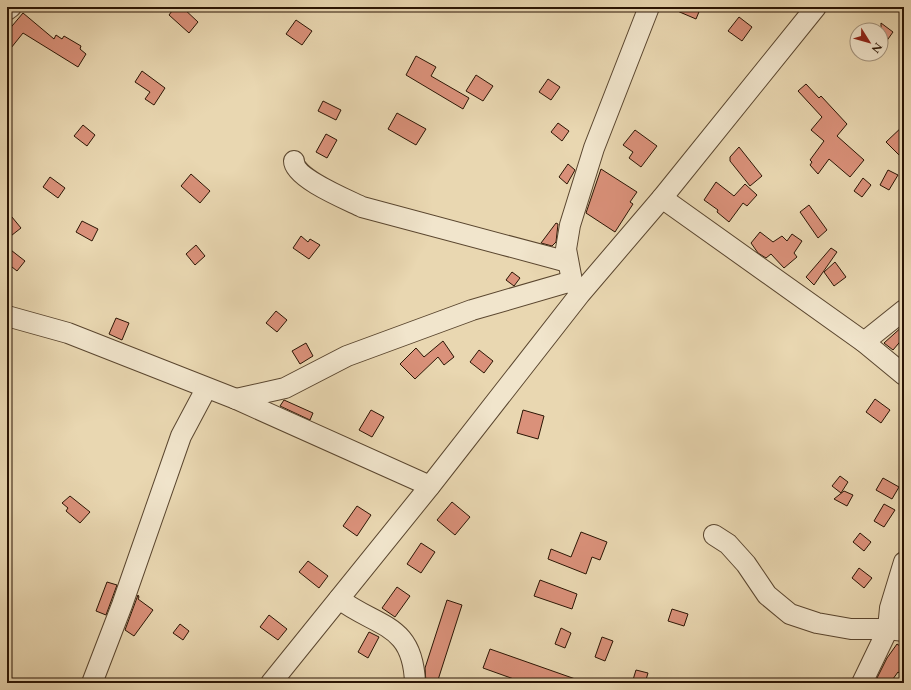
<svg xmlns="http://www.w3.org/2000/svg" width="911" height="690" font-family="Cardo,serif">
	<style>
		.building { fill: #da917a; stroke: #2b1504 }
		.lines { fill: none; stroke-linecap: round; stroke-linejoin: round }
		.minor-casing { stroke: #5a462f; stroke-width: 22 }
		.minor { stroke: #f1e5cc; stroke-width: 20 }
	</style>
	<rect width="100%" height="100%" fill="#e9d7b1"/>
	<filter id="stains"><feTurbulence type="fractalNoise" baseFrequency=".005" numOctaves="4"/><feColorMatrix values="0 0 0 0 .2 0 0 0 0 .09 0 0 0 0 .02 0 0 0 .5 -.17"/></filter>
	<radialGradient id="worn" r=".72"><stop offset=".6" stop-color="#630" stop-opacity="0"/><stop offset="1" stop-color="#630" stop-opacity=".3"/></radialGradient>
	<g class="building">
		<path d="M 175,7 L 182,7 L 198,22 L 189,33 L 169,15 Z"/>
		<path d="M 668,7 L 701,7 L 696,19 Z"/>
		<path d="M 23,13 L 54,39 L 56,35 L 62,39 L 64,36 L 81,46 L 80,49 L 86,54 L 78,67 L 23,33 L 7,53 L 7,32 Z"/>
		<path d="M 739,17 L 752,27 L 742,41 L 728,31 Z"/>
		<path d="M 296,20 L 312,31 L 302,45 L 286,34 Z"/>
		<path d="M 881,23 L 893,32 L 881,49 Z"/>
		<path d="M 416,56 L 436,67 L 431,76 L 469,98 L 463,109 L 406,75 Z"/>
		<path d="M 142,71 L 165,88 L 154,105 L 145,99 L 150,92 L 135,82 Z"/>
		<path d="M 476,75 L 493,86 L 483,101 L 466,91 Z"/>
		<path d="M 548,79 L 560,87 L 551,100 L 539,92 Z"/>
		<path d="M 806,84 L 819,98 L 821,96 L 847,124 L 837,136 L 864,160 L 850,177 L 829,159 L 818,174 L 810,165 L 812,162 L 810,160 L 824,141 L 811,130 L 822,117 L 798,91 Z"/>
		<path d="M 323,101 L 341,110 L 336,120 L 318,111 Z"/>
		<path d="M 397,113 L 426,129 L 416,145 L 388,129 Z"/>
		<path d="M 558,123 L 569,131 L 562,141 L 551,132 Z"/>
		<path d="M 83,125 L 95,135 L 87,146 L 74,136 Z"/>
		<path d="M 904,125 L 904,160 L 886,142 Z"/>
		<path d="M 635,130 L 657,146 L 641,167 L 629,158 L 633,152 L 623,145 Z"/>
		<path d="M 326,134 L 337,140 L 327,158 L 316,152 Z"/>
		<path d="M 739,147 L 762,176 L 750,186 L 730,161 L 730,157 Z"/>
		<path d="M 568,164 L 575,170 L 567,184 L 559,177 Z"/>
		<path d="M 601,169 L 637,192 L 630,202 L 633,204 L 615,232 L 586,213 Z"/>
		<path d="M 888,170 L 898,175 L 889,190 L 880,185 Z"/>
		<path d="M 191,174 L 210,191 L 200,203 L 181,186 Z"/>
		<path d="M 50,177 L 65,188 L 58,198 L 43,187 Z"/>
		<path d="M 863,178 L 871,185 L 862,197 L 854,191 Z"/>
		<path d="M 716,182 L 734,196 L 745,184 L 757,195 L 747,206 L 743,203 L 729,222 L 717,212 L 718,210 L 704,200 Z"/>
		<path d="M 809,205 L 827,230 L 818,238 L 800,212 Z"/>
		<path d="M 7,211 L 21,228 L 7,239 Z"/>
		<path d="M 82,221 L 98,229 L 92,241 L 76,232 Z"/>
		<path d="M 556,223 L 558,224 L 556,242 L 552,246 L 541,243 Z"/>
		<path d="M 760,232 L 773,242 L 782,236 L 787,241 L 792,234 L 802,241 L 794,253 L 797,257 L 784,268 L 771,254 L 766,258 L 758,253 L 751,243 Z"/>
		<path d="M 301,236 L 308,242 L 310,239 L 320,245 L 309,259 L 293,248 Z"/>
		<path d="M 196,245 L 205,256 L 195,265 L 186,254 Z"/>
		<path d="M 7,247 L 25,261 L 17,271 L 7,263 Z"/>
		<path d="M 831,248 L 837,252 L 814,285 L 806,277 Z"/>
		<path d="M 835,262 L 846,277 L 834,286 L 824,272 Z"/>
		<path d="M 512,272 L 520,278 L 514,286 L 506,280 Z"/>
		<path d="M 276,311 L 287,320 L 277,332 L 266,323 Z"/>
		<path d="M 116,318 L 129,323 L 122,340 L 109,334 Z"/>
		<path d="M 904,325 L 904,337 L 893,350 L 884,343 Z"/>
		<path d="M 443,341 L 454,357 L 444,365 L 438,357 L 415,379 L 400,364 L 416,348 L 424,357 Z"/>
		<path d="M 306,343 L 313,356 L 300,364 L 292,351 Z"/>
		<path d="M 479,350 L 493,361 L 484,373 L 470,362 Z"/>
		<path d="M 875,399 L 890,410 L 881,423 L 866,412 Z"/>
		<path d="M 284,400 L 313,413 L 310,420 L 280,406 Z"/>
		<path d="M 371,410 L 384,417 L 372,437 L 359,430 Z"/>
		<path d="M 523,410 L 544,416 L 538,439 L 517,433 Z"/>
		<path d="M 840,476 L 848,482 L 841,493 L 832,486 Z"/>
		<path d="M 883,478 L 899,487 L 892,499 L 876,490 Z"/>
		<path d="M 844,491 L 853,495 L 847,506 L 834,499 Z"/>
		<path d="M 70,496 L 90,512 L 80,523 L 66,511 L 68,508 L 62,503 Z"/>
		<path d="M 452,502 L 470,517 L 455,535 L 437,520 Z"/>
		<path d="M 884,504 L 895,510 L 884,527 L 874,521 Z"/>
		<path d="M 357,506 L 371,515 L 357,536 L 343,526 Z"/>
		<path d="M 581,532 L 607,542 L 600,560 L 592,557 L 586,574 L 548,559 L 551,549 L 571,557 Z"/>
		<path d="M 860,533 L 871,542 L 864,551 L 853,542 Z"/>
		<path d="M 421,543 L 435,552 L 421,573 L 407,564 Z"/>
		<path d="M 308,561 L 328,576 L 319,588 L 299,572 Z"/>
		<path d="M 859,568 L 872,578 L 864,588 L 852,578 Z"/>
		<path d="M 540,580 L 577,594 L 572,609 L 534,596 Z"/>
		<path d="M 107,582 L 117,585 L 106,615 L 96,611 Z"/>
		<path d="M 397,587 L 410,596 L 395,617 L 382,608 Z"/>
		<path d="M 138,595 L 139,597 L 138,599 L 153,610 L 134,636 L 125,630 Z"/>
		<path d="M 447,600 L 462,605 L 437,683 L 426,683 L 425,668 Z"/>
		<path d="M 672,609 L 688,614 L 684,626 L 668,621 Z"/>
		<path d="M 269,615 L 287,629 L 278,640 L 260,627 Z"/>
		<path d="M 180,624 L 189,631 L 183,640 L 173,633 Z"/>
		<path d="M 561,628 L 571,633 L 565,648 L 555,644 Z"/>
		<path d="M 369,632 L 379,637 L 368,658 L 358,652 Z"/>
		<path d="M 602,637 L 613,641 L 605,661 L 595,657 Z"/>
		<path d="M 897,644 L 904,649 L 904,676 L 898,672 L 890,683 L 884,683 L 877,678 L 887,658 Z"/>
		<path d="M 490,649 L 581,681 L 581,683 L 525,683 L 483,668 Z"/>
		<path d="M 636,670 L 648,673 L 645,683 L 632,683 Z"/>
	</g>
	<g class="lines">
		<g class="minor-casing">
			<g id="minor">
				<path d="M 7,10 L 11,7"/>
				<path d="M 294,161 C 294,178 348,200 362,207 L 568,262"/>
				<path d="M 662,198 L 864,342 L 904,375"/>
				<path d="M 579,292 L 572,281 L 566,249 L 570,225 L 594,148 L 649,7"/>
				<path d="M 7,316 L 68,333 L 236,399 L 430,486"/>
				<path d="M 864,342 L 904,310"/>
				<path d="M 236,399 L 285,388 L 347,356 L 472,310 L 572,281"/>
				<path d="M 714,535 L 728,544 L 746,564 L 767,595 L 790,614 L 817,623 L 851,629 L 888,629 L 904,631"/>
				<path d="M 339,599 C 378,628 413,623 415,683"/>
				<path d="M 92,683 L 122,605 L 181,436 L 206,389"/>
				<path d="M 271,683 L 430,486 L 580,294 L 662,198 L 816,7"/>
				<path d="M 862,683 L 888,629 L 890,608 L 904,562"/>
			</g>
		</g>
		<use href="#minor" class="minor"/>
	</g>
	<rect width="911" height="690" fill="none" stroke="#e9d7b1" stroke-width="24"/>
	<rect x="8" y="8" width="895" height="674" fill="none" stroke="#2b1504" stroke-width="2"/>
	<rect x="12" y="12" width="887" height="666" fill="none" stroke="#2b1504"/>
	<g transform="translate(869 42) rotate(127)"><circle r="19" fill="#f1e5cc" stroke="#a2927c"/>
	<path d="M0-3L7 15L0 10L-7 15Z" fill="#8f2418"/>
	<text y="-6" font-size="11" font-weight="bold" text-anchor="middle" fill="#2b1504">N</text>
	</g>
	<rect width="100%" height="100%" filter="url(#stains)"/>
	<rect width="100%" height="100%" fill="url(#worn)"/>
</svg>
